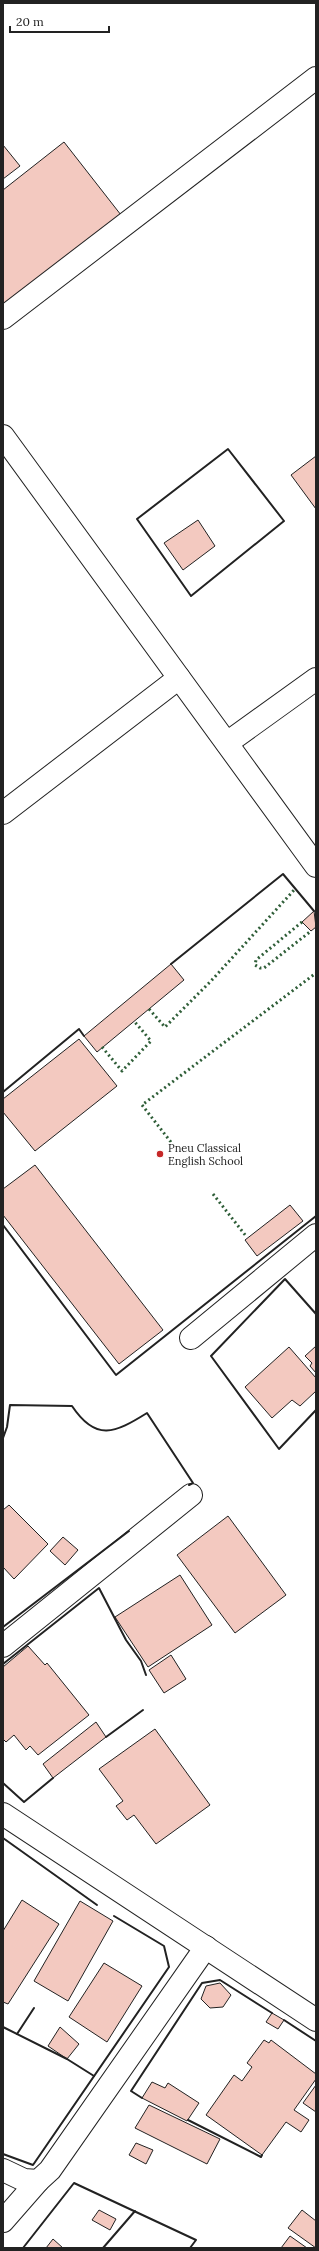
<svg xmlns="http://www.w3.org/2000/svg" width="319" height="2251" font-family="Lora,serif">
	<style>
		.building { fill: #f3c9c0; stroke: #222 }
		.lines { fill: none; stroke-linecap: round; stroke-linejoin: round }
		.minor-casing { stroke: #222; stroke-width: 24 }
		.minor { stroke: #fff; stroke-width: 22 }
		.hedge { stroke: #2f5e38; stroke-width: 3; stroke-dasharray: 2 3; stroke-linecap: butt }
		.wall { stroke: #222; stroke-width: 2 }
		.poi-dot { fill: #c62828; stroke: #fff; stroke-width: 1.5 }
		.labels { text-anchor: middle; stroke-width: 3; stroke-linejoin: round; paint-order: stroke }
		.poi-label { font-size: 11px; fill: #222; stroke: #fff; text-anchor: start }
	</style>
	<rect width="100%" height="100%" fill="#fff"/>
	<g class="building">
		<path d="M 64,142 L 121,215 L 6,305 L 3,302 L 3,190 Z"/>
		<path d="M 3,145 L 20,166 L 3,179 Z"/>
		<path d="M 316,456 L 316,509 L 291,475 Z"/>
		<path d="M 198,520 L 215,546 L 183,570 L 164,543 Z"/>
		<path d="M 314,911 L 316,927 L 311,931 L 302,922 Z"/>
		<path d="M 171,964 L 184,980 L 97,1052 L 84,1036 Z"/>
		<path d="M 79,1039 L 117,1086 L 35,1151 L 3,1112 L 3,1099 Z"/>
		<path d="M 35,1165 L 163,1330 L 119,1364 L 3,1215 L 3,1189 Z"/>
		<path d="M 290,1205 L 303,1221 L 257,1256 L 245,1240 Z"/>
		<path d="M 316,1346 L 316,1373 L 310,1366 L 312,1363 L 305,1356 Z"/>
		<path d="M 289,1347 L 316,1378 L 316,1391 L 300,1406 L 292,1400 L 272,1418 L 245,1387 Z"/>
		<path d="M 9,1505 L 48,1544 L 14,1579 L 3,1567 L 3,1510 Z"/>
		<path d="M 228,1516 L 286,1595 L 235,1633 L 177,1555 Z"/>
		<path d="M 63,1537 L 78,1550 L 65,1565 L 50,1551 Z"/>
		<path d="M 180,1575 L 212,1625 L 148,1667 L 115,1617 Z"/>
		<path d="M 28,1646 L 45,1665 L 47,1663 L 89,1715 L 38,1755 L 30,1746 L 26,1750 L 14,1735 L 6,1742 L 3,1739 L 3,1667 Z"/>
		<path d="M 171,1655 L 186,1679 L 164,1693 L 149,1670 Z"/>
		<path d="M 96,1722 L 106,1737 L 53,1778 L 43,1764 Z"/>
		<path d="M 155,1729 L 210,1805 L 156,1844 L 134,1815 L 127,1820 L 116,1806 L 123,1801 L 99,1769 Z"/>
		<path d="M 22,1900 L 59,1924 L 8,2004 L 3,2002 L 3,1931 Z"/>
		<path d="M 80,1901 L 113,1921 L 68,2001 L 34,1981 Z"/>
		<path d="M 104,1963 L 142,1986 L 107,2042 L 69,2017 Z"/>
		<path d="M 220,1983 L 231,1995 L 223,2007 L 210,2008 L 201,1999 L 206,1986 Z"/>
		<path d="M 272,2013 L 284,2020 L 278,2029 L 266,2022 Z"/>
		<path d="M 60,2027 L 79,2044 L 67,2059 L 48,2046 Z"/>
		<path d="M 264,2040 L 269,2043 L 271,2040 L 316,2074 L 316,2079 L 294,2110 L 309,2120 L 301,2132 L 286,2122 L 262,2155 L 206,2115 L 234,2075 L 242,2081 L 252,2067 L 247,2063 Z"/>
		<path d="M 152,2082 L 165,2088 L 168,2083 L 199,2103 L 187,2121 L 142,2098 Z"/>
		<path d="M 316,2085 L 316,2112 L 303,2103 Z"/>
		<path d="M 149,2105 L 220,2139 L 207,2164 L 135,2128 Z"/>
		<path d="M 136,2143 L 153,2150 L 146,2164 L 129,2155 Z"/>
		<path d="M 99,2210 L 116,2219 L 110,2230 L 92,2220 Z"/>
		<path d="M 302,2210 L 316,2221 L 316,2248 L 288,2228 Z"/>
		<path d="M 290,2236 L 307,2248 L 281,2248 Z"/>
		<path d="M 53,2239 L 63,2248 L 46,2248 Z"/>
	</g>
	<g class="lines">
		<g class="minor-casing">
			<g id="minor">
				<path d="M 3,318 L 316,78"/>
				<path d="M 3,436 L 316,866"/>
				<path d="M 227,743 L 316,679"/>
				<path d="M 3,813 L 179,678"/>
				<path d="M 191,1338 L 316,1235"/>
				<path d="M 3,1646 L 191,1495"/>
				<path d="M 3,1814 L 316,2020"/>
				<path d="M 3,2170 L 24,2180 L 38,2181 L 50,2170 L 206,1947"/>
				<path d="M 3,2221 L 38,2181"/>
			</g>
		</g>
		<use href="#minor" class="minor"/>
		<g class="hedge">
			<path d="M 302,922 L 256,960 L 255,965 L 260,968 L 264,968 L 311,931"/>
			<path d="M 149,1009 L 165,1027 L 211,981 L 295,889"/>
			<path d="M 102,1047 L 122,1071 L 151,1041 L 134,1021"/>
			<path d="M 174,1146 L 142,1105 L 316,973"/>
			<path d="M 213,1194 L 246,1236"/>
		</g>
		<g class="wall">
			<path d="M 228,449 L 284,521 L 191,596 L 137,519 Z"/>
			<path d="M 171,964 L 283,874 L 314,911"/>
			<path d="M 3,1092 L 79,1029 L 84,1036"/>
			<path d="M 3,1225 L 116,1375 L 316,1216"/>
			<path d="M 316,1314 L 285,1279 L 211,1356 L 279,1449 L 316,1410"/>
			<path d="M 3,1438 L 7,1427 L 10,1405 L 72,1406 C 96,1442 115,1433 147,1413 L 193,1483 L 189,1485"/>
			<path d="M 3,1627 L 129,1531"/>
			<path d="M 3,1664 L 99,1588 L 126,1640 L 141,1661 L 146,1675"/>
			<path d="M 106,1737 L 143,1710"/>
			<path d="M 3,1783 L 24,1802 L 53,1778"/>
			<path d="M 3,1838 L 97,1905"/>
			<path d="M 284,2020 L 316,2041"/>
			<path d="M 3,2027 L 67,2059 L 94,2076"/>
			<path d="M 17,2034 L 34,2008"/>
			<path d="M 142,2098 L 131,2091 L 202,1983 L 220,1980 L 272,2013"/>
			<path d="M 188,2120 L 261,2157 L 262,2155"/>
			<path d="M 3,2154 L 33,2165 L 169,1967 L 164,1946 L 114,1916"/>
			<path d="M 23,2248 L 74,2183 L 196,2240 L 190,2248"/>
			<path d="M 103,2248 L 135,2211"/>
		</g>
	</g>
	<circle class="poi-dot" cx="160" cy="1154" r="4"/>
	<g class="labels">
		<g class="poi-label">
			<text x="168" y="1152">Pneu Classical<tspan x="168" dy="13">English School</tspan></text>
		</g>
	</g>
	<rect width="319" height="2251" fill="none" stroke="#222222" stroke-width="8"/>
	<path d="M10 26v6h99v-6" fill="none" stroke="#222222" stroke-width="2"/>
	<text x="16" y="26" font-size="12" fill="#222222" stroke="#ffffff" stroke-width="3" paint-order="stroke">20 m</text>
</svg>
